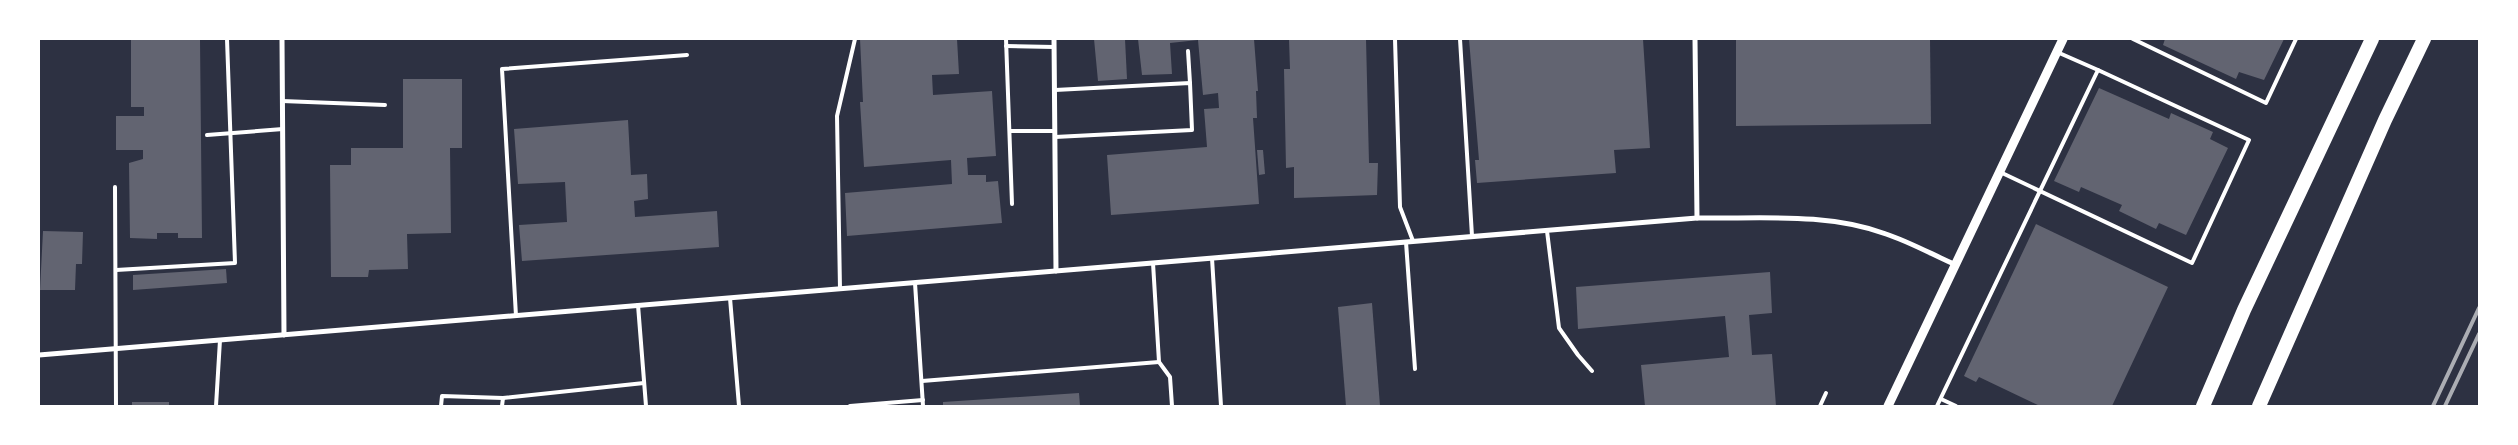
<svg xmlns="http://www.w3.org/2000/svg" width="2518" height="445" font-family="Barlow,sans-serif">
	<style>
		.building { fill: #626471 }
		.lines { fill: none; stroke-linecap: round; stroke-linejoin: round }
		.service { stroke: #fff; stroke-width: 4 }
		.minor { stroke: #fff; stroke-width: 5 }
		.tertiary { stroke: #fff; stroke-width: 9 }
		.motorway { stroke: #fff; stroke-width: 14 }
		.rail { stroke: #abadb3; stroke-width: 4 }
	</style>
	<rect width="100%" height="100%" fill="#2d3142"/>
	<g class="building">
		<path d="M 131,39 L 200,39 L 202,238 L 178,238 L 178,233 L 157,233 L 157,239 L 130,238 L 129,163 L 143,159 L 143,150 L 116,150 L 116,116 L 144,116 L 144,107 L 131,107 Z"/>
		<path d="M 860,39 L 957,39 L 959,74 L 932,75 L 933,95 L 992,91 L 996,156 L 967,158 L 968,175 L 986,175 L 986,182 L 998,181 L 1002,223 L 847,236 L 845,193 L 952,184 L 951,160 L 864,167 L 860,102 L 863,102 Z"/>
		<path d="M 1094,39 L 1125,39 L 1127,79 L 1098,81 Z"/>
		<path d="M 1138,39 L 1254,39 L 1258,91 L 1256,91 L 1257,118 L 1253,118 L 1259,204 L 1111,215 L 1107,155 L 1207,147 L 1204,109 L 1219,108 L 1218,93 L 1203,95 L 1198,40 L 1170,43 L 1172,74 L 1142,75 Z"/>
		<path d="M 1289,39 L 1366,39 L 1369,163 L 1378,163 L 1377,195 L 1294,198 L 1294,167 L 1286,168 L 1284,69 L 1290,69 Z"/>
		<path d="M 1469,39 L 1643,39 L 1650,148 L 1614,150 L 1616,173 L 1477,183 L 1475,160 L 1479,160 Z"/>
		<path d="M 1736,39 L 1930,39 L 1931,124 L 1736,126 Z"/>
		<path d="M 2165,39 L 2284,39 L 2264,80 L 2239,72 L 2236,79 L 2163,45 Z"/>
		<path d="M 403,79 L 462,79 L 462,148 L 450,148 L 451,233 L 407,234 L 408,269 L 369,270 L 368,277 L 331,277 L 330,165 L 351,165 L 351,148 L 403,148 Z"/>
		<path d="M 2099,88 L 2169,119 L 2171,113 L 2213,132 L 2210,139 L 2228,148 L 2186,235 L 2159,223 L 2156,229 L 2119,211 L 2122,205 L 2081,187 L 2079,192 L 2054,181 Z"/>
		<path d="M 628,120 L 631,175 L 647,174 L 648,199 L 634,201 L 635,217 L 717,211 L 719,247 L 522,261 L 519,225 L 567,222 L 565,182 L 518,184 L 514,129 Z"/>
		<path d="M 1257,150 L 1263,150 L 1265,174 L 1259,175 Z"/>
		<path d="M 2036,224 L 2168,287 L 2112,406 L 2040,406 L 1979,377 L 1976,382 L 1964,376 Z"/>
		<path d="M 43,231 L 83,232 L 82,264 L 76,264 L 75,290 L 40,290 Z"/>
		<path d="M 226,269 L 227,283 L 133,290 L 133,275 Z"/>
		<path d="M 1770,272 L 1772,313 L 1749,315 L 1752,355 L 1772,354 L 1776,406 L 1645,406 L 1641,365 L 1729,357 L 1725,316 L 1578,329 L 1576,287 Z"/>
		<path d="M 1372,303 L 1380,406 L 1346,406 L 1338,307 Z"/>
		<path d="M 1079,393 L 1080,406 L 943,406 L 943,402 Z"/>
		<rect x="132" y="402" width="37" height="4"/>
	</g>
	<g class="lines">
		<g class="service">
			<path d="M 1006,39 L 1012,204"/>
			<path d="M 1395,39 L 1400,207 L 1413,241"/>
			<path d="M 1460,39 L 1472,236"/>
			<path d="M 2133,39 L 2266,103 L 2296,39"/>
			<path d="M 1006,46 L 1054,47"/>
			<path d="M 1188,51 L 1190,83"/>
			<path d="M 1055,90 L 1190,83 L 1192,130 L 1055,137"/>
			<path d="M 282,101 L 385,105"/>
			<path d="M 1010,131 L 1055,131"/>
			<path d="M 207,135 L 283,129"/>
			<path d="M 2000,172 L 2192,263 L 2249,140 L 2098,70"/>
			<path d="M 115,187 L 116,406"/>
			<path d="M 1547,231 L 1559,328 L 1578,355 L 1592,371"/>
			<path d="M 1406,242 L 1415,369"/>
			<path d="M 1212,258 L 1221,406"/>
			<path d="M 1153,263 L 1159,362 L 1170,377 L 1172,406"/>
			<path d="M 116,270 L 235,263 L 227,39"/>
			<path d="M 915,283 L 923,406"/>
			<path d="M 840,289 L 837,116 L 855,39"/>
			<path d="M 730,298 L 739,406"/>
			<path d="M 638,305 L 646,406"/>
			<path d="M 516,316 L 502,69 L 687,55"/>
			<path d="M 922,381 L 1159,362"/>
			<path d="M 1941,399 L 1956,406"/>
			<path d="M 216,406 L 220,340"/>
			<path d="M 441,406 L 442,396 L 503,398 L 644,383"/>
			<path d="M 502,406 L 503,398"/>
			<path d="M 850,406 L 923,400"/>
			<path d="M 1820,406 L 1826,393"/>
			<path d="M 1937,406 L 2098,70 L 2057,52"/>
		</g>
		<g class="minor">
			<path d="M 282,39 L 284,335"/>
			<path d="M 1054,39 L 1056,271"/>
			<path d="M 1695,39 L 1697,218"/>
			<path d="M 39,355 L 1697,218 C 1759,219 1827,212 1886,234 C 1910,242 1933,255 1956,265"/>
		</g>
		<path class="tertiary" d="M 1888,406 L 2063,39"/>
		<g class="motorway">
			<path d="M 2203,406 L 2244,310 L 2372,39"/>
			<path d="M 2259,406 L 2385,120 L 2424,39"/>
		</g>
		<g class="rail">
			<path d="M 2433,406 L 2479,308"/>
			<path d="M 2445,406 L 2479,334"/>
		</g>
	</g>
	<rect width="2518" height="445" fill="none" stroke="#ffffff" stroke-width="80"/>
</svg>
